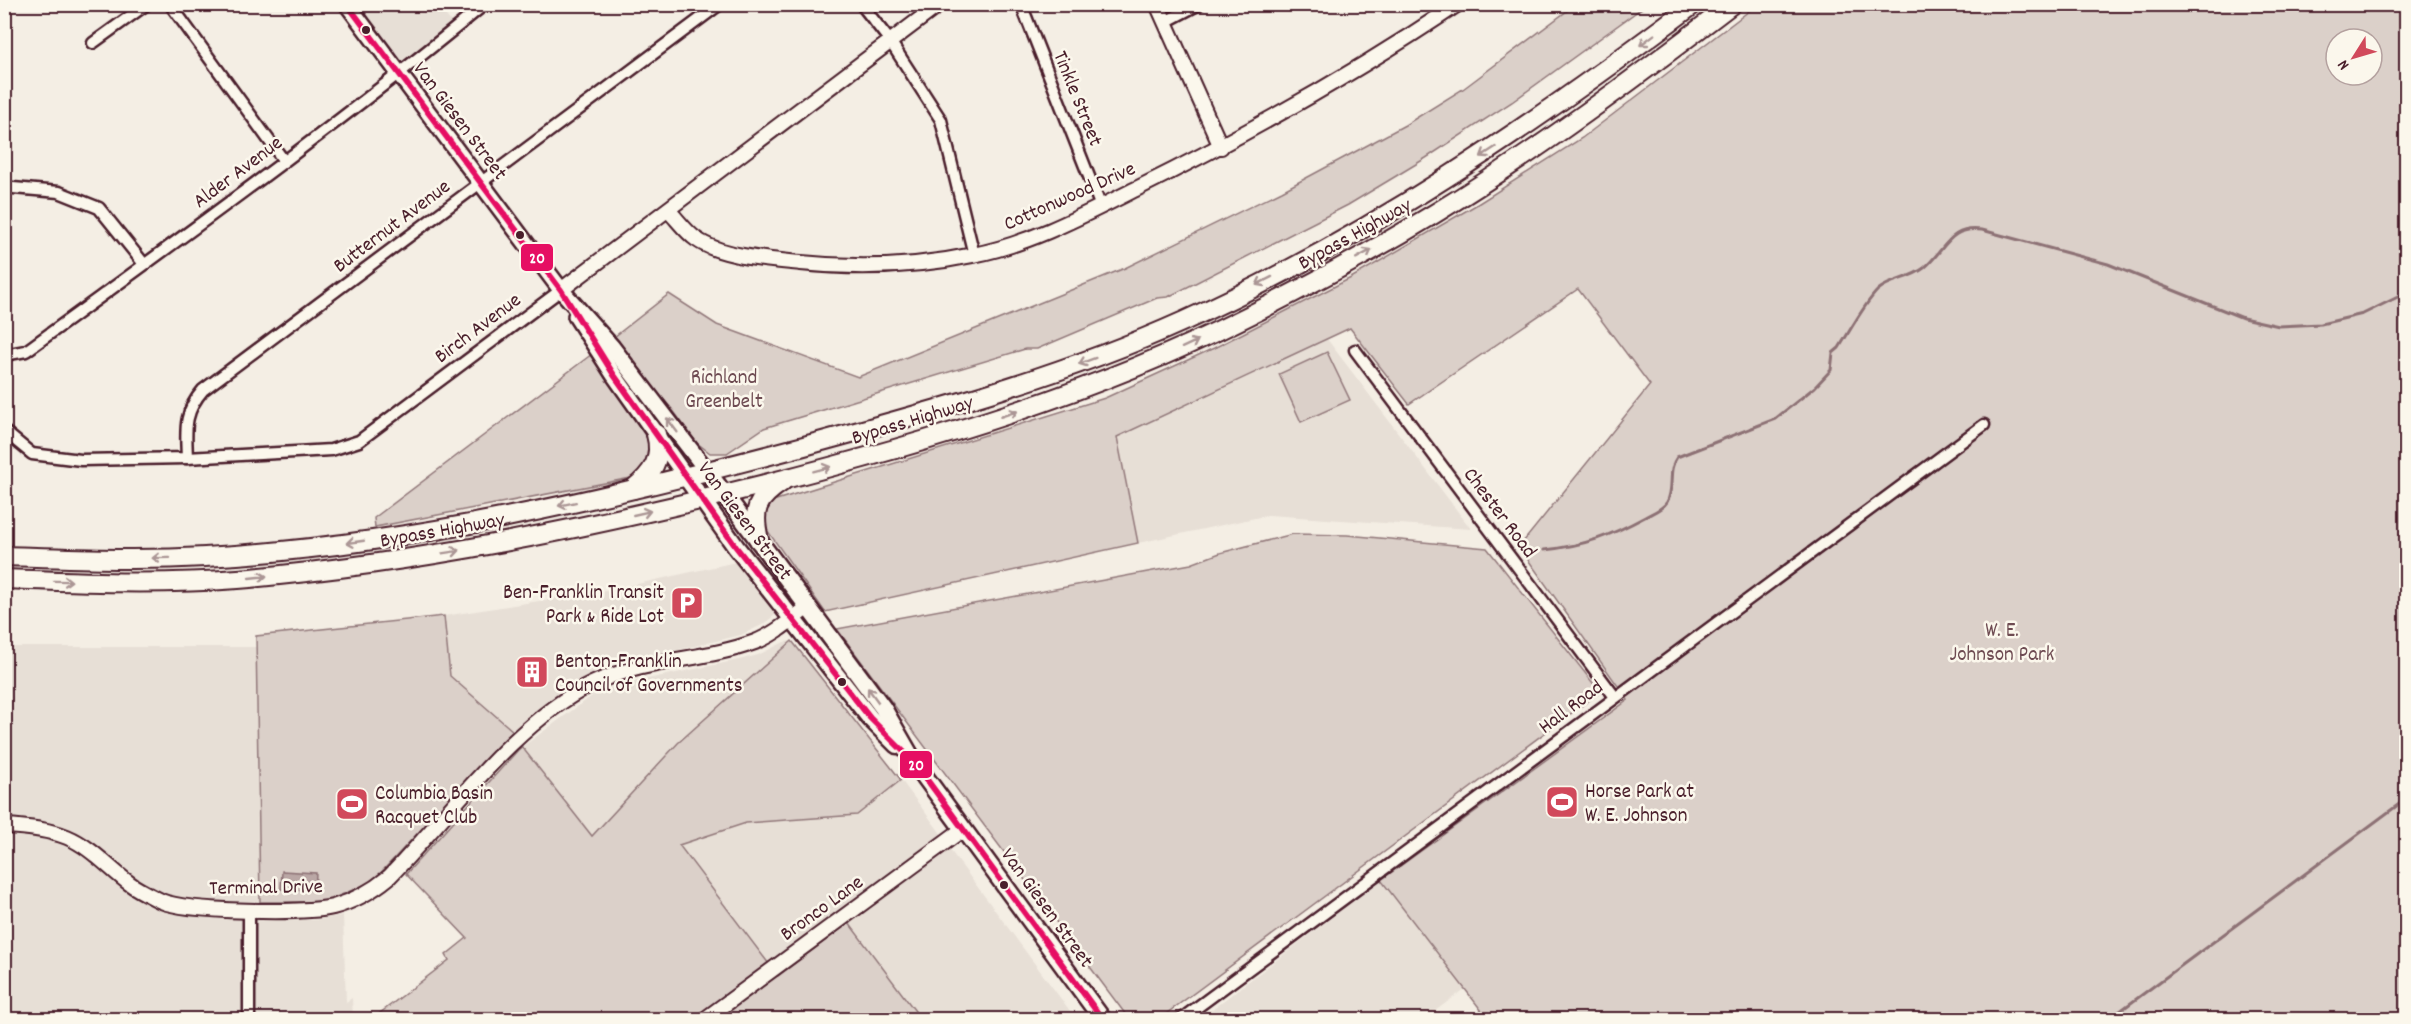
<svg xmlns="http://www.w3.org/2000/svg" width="2411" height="1024" font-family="Dekko,sans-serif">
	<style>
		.built { fill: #e7dfd6 }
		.green { fill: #dbd0c9; stroke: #92787a; stroke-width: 1.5; fill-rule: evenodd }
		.water { fill: #baa7a5; stroke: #8d7174; stroke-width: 1.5 }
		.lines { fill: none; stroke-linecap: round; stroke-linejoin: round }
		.stream { stroke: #8d7174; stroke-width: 3 }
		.minor-casing { stroke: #4a1f2b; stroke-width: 15 }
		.tertiary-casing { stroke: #4a1f2b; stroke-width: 18 }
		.secondary-casing { stroke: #4a1f2b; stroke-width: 20 }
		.primary-casing { stroke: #4a1f2b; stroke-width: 21 }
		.trunk-casing { stroke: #4a1f2b; stroke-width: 22 }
		.minor { stroke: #fbf7ec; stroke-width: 10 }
		.tertiary { stroke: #fbf7ec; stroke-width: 14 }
		.secondary { stroke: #fbf7ec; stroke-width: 15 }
		.primary { stroke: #fbf7ec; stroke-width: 16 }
		.trunk { stroke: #fbf7ec; stroke-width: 18 }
		.bus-1-casing { stroke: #fbf7ec; stroke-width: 10 }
		.bus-1 { stroke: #e60f63; stroke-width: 6 }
		.oneway { stroke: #ab9695 }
		.bus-dot { fill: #4a1f2b; stroke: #fbf7ec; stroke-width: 2 }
		.labels { text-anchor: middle; stroke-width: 5; stroke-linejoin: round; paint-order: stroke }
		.street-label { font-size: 21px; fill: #4a1f2b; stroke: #fbf7ec }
		.park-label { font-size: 21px; fill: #6e4b52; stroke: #fbf7ec }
		.poi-label { font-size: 21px; fill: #4a1f2b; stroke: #fbf7ec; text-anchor: start }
		.line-badge { stroke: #fbf7ec; stroke-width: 2 }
		.badge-label { font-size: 16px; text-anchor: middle; font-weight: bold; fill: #fff }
	</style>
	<rect width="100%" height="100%" fill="#f4eee4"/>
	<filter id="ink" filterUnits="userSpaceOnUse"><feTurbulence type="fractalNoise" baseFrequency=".0167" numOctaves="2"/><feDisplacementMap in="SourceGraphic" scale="12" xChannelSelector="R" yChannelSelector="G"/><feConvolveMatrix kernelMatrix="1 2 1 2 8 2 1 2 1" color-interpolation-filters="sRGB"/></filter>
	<g filter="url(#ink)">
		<g class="built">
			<path d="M 358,5 L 437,5 L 452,23 L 408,59 L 403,61 L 399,59 Z"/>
			<path d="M 1327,339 L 1471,529 L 1269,515 L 1138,543 L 1117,437 Z"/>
			<path d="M 736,562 L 775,615 L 762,625 L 741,635 L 603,668 L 588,675 L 513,731 L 450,676 L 444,616 L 615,589 Z"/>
			<path d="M 4,637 L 10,637 L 10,647 L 257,647 L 260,920 L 315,920 L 343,915 L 346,1002 L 352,998 L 353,1018 L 361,1019 L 5,1019 Z"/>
			<path d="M 792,641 L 678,743 L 592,836 L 522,747 L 596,693 L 614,686 L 743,659 L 758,655 L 784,642 Z"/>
			<path d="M 901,780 L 942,835 L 767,964 L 679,845 L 746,823 L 857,815 Z"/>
			<path d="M 950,850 L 1076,1019 L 921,1019 L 849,923 Z"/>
			<path d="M 1381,880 L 1465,989 L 1424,1019 L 1198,1020 Z"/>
		</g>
		<g class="green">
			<path d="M 1575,5 L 1646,5 L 1512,102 L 1426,158 L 1348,205 L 1168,297 L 1157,298 L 1037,349 L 1025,349 L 764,428 L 727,453 L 710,453 L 697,443 L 672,409 L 612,341 L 614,337 L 669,294 L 717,325 L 858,377 L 1125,268 L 1282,191 L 1405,125 L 1463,89 Z"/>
			<path d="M 1757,5 L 2406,5 L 2406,1019 L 1488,1019 L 1381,880 L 1628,700 L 1519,547 L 1650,385 L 1578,289 L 1409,404 L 1350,328 L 1117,437 L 1138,543 L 825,612 L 767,530 L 763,517 L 773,501 L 1105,398 L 1214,348 L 1351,278 L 1476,205 L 1582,138 ZM 2336,39 L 2372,39 L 2372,75 L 2336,75 Z"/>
			<path d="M 1327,352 L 1350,400 L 1301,422 L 1279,374 Z"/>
			<path d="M 592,354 L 650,443 L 649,461 L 636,477 L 375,527 L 374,518 Z"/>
			<path d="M 1293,534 L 1347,535 L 1487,548 L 1600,692 L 1159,1019 L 1129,1019 L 837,629 L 1191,564 L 1220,553 Z"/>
			<path d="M 444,616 L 450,676 L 513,731 L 373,881 L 332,899 L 320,902 L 260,902 L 256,636 Z"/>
			<path d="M 792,641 L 901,780 L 857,815 L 746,823 L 679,845 L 778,976 L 849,923 L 921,1019 L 371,1020 L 449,960 L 446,955 L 467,938 L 406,874 L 518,750 L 522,747 L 592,836 L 678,743 Z"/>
		</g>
		<path class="water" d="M 282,871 L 316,873 L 315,890 L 281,889 Z"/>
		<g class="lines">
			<g class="stream">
				<path d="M 1544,550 C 1584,546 1610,536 1645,517 C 1652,513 1663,509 1667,502 C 1675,488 1667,470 1677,457 L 1775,419 L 1815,387 L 1831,370 L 1833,353 L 1839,348 C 1850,331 1864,304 1878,290 C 1891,279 1910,279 1924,268 C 1945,251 1949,225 1982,230 L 2108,264 L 2243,318 L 2279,326 L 2321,324 L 2363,314 L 2406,293"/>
				<path d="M 2108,1020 L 2406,799"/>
			</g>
			<g class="minor-casing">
				<g id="minor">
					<path d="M 170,4 L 284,161"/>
					<path d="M 861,4 L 890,41 L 941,120 L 974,255"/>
					<path d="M 1021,4 L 1101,207"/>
					<path d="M 1165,22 L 1199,4"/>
					<path d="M 93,43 L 147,4"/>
					<path d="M 13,188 L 59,192 L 99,208 L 144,264"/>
					<path d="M 1355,350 L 1615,697"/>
					<path d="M 4,355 L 26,351 C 181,238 337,126 485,4"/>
					<path d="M 4,431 L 32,454 L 81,460 L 187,458 L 331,450 L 359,441 L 561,290"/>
					<path d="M 187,458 C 186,430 183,413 203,390 L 720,4"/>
					<path d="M 249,910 L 249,1020"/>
					<path d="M 1180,1020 L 1984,425"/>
				</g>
			</g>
			<g class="tertiary-casing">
				<g id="tertiary">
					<path d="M 1157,4 L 1221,147"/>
					<path d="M 668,210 C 677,219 686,232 696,239 C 721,257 771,260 801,263 C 858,269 916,267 973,255 C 1030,244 1084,215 1136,189 C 1247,134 1354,74 1458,4"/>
					<path d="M 561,290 L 940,4"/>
					<path d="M 4,826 C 26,827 47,829 67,837 C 91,847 109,868 129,883 C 138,890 151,896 161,901 C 187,912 305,914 333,907 C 355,901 372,891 389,877 C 449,815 515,722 592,684 C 643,659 703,661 755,642 C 774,635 792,619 808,607"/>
					<path d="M 704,1020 L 963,829"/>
				</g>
			</g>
			<g class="secondary-casing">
				<g id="secondary">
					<path d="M 347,4 L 561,290 L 612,347 L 707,471"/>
					<path d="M 576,316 L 614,375 L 686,477"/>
				</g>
			</g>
			<g class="primary-casing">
				<g id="primary">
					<path d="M 707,471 L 883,708 L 914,762 L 1103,1020"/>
					<path d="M 686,477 L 736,547 L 870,718 L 897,745"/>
				</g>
			</g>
			<g class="trunk-casing">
				<g id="trunk">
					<path d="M 633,489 C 652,474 663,459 656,434"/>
					<path d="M 759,540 C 752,510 756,499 782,482"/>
					<path d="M 4,556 C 71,558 138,561 205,557 C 408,546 608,498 804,446 C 933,411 1062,376 1184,321 C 1368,238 1533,125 1694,4"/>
					<path d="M 4,579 C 82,582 161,585 238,579 C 415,564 589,528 761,485 C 927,443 1093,394 1246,317 C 1310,285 1373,251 1434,214 C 1538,151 1635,78 1732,4"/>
				</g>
			</g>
			<use href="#minor" class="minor"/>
			<use href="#tertiary" class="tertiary"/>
			<use href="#secondary" class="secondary"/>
			<use href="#primary" class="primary"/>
			<use href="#trunk" class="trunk"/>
			<g class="bus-1-casing">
				<path id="bus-1" d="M 347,4 L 561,290 L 614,375 L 736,547 L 870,718 L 914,762 L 1103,1020"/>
			</g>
			<use href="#bus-1" class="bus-1"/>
		</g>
		<defs><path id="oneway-shaft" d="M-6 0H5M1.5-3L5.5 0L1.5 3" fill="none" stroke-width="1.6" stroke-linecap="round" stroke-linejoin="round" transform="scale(1.5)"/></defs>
		<g class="oneway">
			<use href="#oneway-shaft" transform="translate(1647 40) rotate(143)"/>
			<use href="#oneway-shaft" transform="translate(1488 152) rotate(147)"/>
			<use href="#oneway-shaft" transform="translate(1364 254) rotate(-29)"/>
			<use href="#oneway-shaft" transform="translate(1264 281) rotate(153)"/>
			<use href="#oneway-shaft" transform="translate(1190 344) rotate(-25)"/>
			<use href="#oneway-shaft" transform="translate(1087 361) rotate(160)"/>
			<use href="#oneway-shaft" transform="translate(1009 414) rotate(-18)"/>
			<use href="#oneway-shaft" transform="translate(672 425) rotate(-127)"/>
			<use href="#oneway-shaft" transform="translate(822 469) rotate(-15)"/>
			<use href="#oneway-shaft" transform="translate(567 504) rotate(168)"/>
			<use href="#oneway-shaft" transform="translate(642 513) rotate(-13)"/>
			<use href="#oneway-shaft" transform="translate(355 542) rotate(172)"/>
			<use href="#oneway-shaft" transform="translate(451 552) rotate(-9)"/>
			<use href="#oneway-shaft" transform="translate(161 558) rotate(179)"/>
			<use href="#oneway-shaft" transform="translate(258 577) rotate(-6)"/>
			<use href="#oneway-shaft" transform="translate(63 581) rotate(1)"/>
			<use href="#oneway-shaft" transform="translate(873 695) rotate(-126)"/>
		</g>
	</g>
	<defs>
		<g id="parking-square" transform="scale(1.725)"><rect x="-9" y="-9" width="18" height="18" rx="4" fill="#d1495b" stroke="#fbf7ec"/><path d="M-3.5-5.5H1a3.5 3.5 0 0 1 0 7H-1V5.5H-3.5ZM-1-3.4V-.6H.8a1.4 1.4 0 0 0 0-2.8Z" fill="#fff"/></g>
		<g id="building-square" transform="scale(1.725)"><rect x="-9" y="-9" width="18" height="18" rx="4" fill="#d1495b" stroke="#fbf7ec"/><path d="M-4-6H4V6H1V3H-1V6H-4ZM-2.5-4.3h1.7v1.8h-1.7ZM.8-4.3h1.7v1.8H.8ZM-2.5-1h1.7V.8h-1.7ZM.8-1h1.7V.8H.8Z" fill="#fff"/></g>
		<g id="stadium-square" transform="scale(1.725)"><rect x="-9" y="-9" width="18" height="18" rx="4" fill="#d1495b" stroke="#fbf7ec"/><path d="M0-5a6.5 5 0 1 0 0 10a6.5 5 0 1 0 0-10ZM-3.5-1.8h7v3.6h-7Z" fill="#fff"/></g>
	</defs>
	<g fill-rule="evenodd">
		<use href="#parking-square" x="687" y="603"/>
		<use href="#building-square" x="532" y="672"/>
		<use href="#stadium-square" x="1562" y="802"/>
		<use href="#stadium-square" x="352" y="804"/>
	</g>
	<g class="bus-dot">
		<circle cx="366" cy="30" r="5"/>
		<circle cx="520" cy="235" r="5"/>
		<circle cx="842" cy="682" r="5"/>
		<circle cx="1004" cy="885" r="5"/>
	</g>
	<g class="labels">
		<g class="street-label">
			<text transform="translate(1079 98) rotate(68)" y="7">Tinkle Street</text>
			<text transform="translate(461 120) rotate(53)" y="7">Van Giesen Street</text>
			<text transform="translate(237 171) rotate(-37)" y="7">Alder Avenue</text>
			<text transform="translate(1069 195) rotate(-24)" y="7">Cottonwood Drive</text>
			<text transform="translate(391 225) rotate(-37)" y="7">Butternut Avenue</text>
			<text transform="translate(1354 233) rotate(-29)" y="7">Bypass Highway</text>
			<text transform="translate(477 327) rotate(-37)" y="7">Birch Avenue</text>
			<text transform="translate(912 419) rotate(-17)" y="7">Bypass Highway</text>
			<text transform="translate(1501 512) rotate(53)" y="7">Chester Road</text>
			<text transform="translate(746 520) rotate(53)" y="7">Van Giesen Street</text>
			<text transform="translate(442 529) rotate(-10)" y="7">Bypass Highway</text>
			<text transform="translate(1570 706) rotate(-37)" y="7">Hall Road</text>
			<text transform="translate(266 886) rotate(-1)" y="7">Terminal Drive</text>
			<text transform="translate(821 907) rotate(-36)" y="7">Bronco Lane</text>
			<text transform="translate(1048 907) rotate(54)" y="7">Van Giesen Street</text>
		</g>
		<g class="park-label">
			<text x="724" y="383">Richland<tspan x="724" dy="24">Greenbelt</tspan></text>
			<text x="2002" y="636">W. E.<tspan x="2002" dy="24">Johnson Park</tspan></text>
		</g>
		<g class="poi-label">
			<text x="664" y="598" text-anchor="end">Ben-Franklin Transit<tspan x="664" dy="24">Park &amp; Ride Lot</tspan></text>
			<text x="555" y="667">Benton-Franklin<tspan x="555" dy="24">Council of Governments</tspan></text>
			<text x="1585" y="797">Horse Park at<tspan x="1585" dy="24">W. E. Johnson</tspan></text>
			<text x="375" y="799">Columbia Basin<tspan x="375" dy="24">Racquet Club</tspan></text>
		</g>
	</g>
	<g class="line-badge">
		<rect x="520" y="243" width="34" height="29" rx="6" fill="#e60f63"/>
		<rect x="899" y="750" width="34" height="29" rx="6" fill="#e60f63"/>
	</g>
	<g class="badge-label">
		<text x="537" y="263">20</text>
		<text x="916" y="770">20</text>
	</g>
	<rect width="2411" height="1024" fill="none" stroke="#fbf7ec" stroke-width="24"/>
	<rect x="12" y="12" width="2387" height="1000" fill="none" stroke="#4a1f2b" stroke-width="2" filter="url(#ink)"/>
	<g transform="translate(2354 57) rotate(233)"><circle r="28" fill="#fbf7ec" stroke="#b4a19f" stroke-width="1.5"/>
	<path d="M0-4.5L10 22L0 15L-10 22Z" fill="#d1495b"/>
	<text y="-9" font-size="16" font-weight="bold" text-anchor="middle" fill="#4a1f2b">N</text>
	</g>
</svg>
